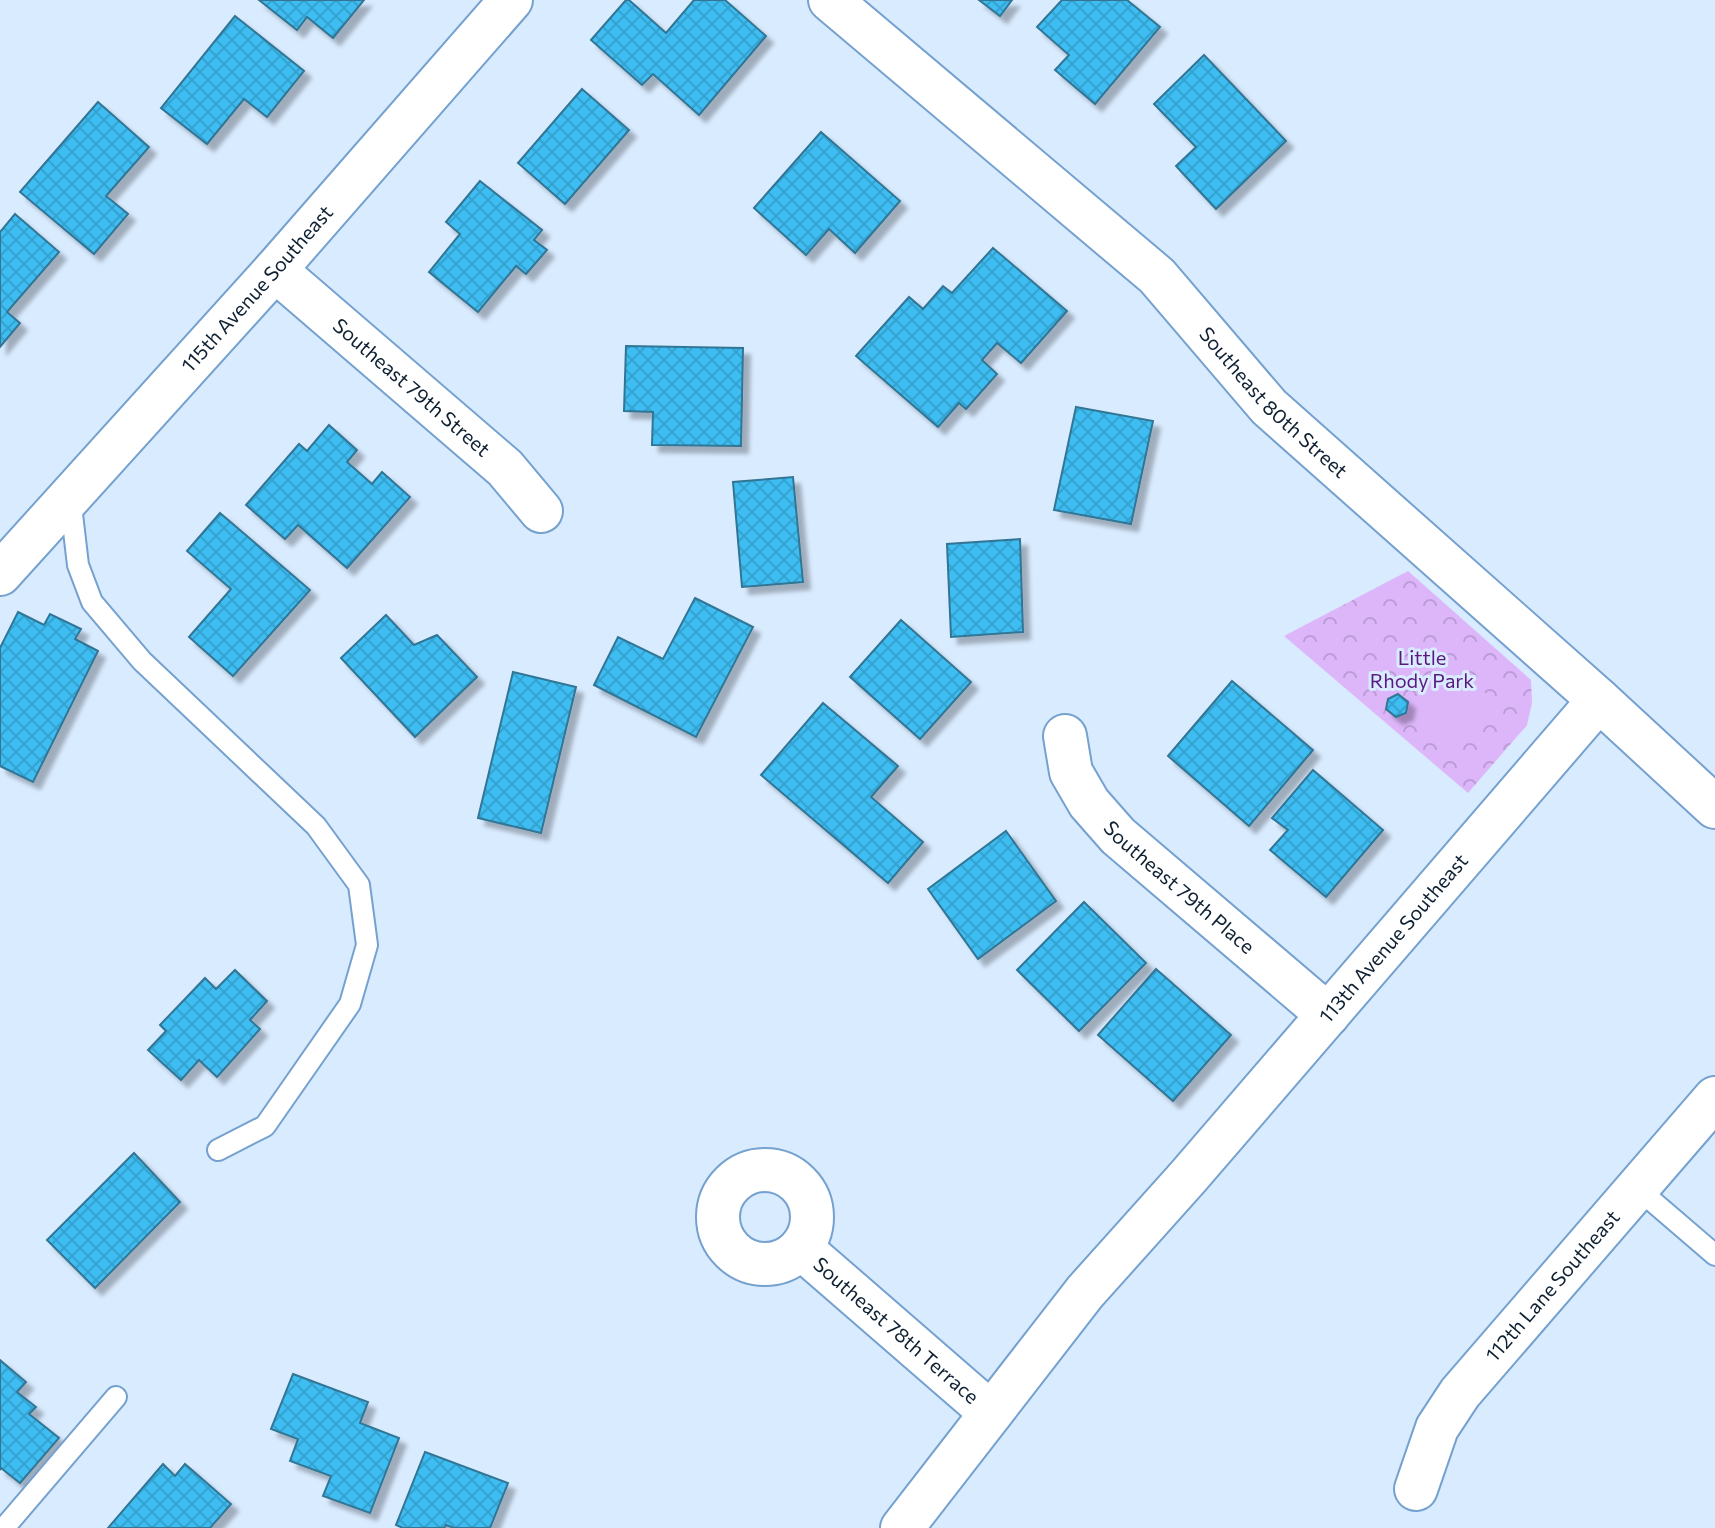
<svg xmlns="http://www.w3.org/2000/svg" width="1715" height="1528" font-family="Commissioner,sans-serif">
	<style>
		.park { fill: url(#park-crowns) }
		.pitch { fill: #ddb6fa }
		.building { fill: url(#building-cross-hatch); stroke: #317594; stroke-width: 2; filter: url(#shadow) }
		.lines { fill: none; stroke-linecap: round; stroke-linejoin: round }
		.service-casing { stroke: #75a1cf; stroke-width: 24 }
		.minor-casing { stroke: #75a1cf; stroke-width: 46 }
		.service { stroke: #fff; stroke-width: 20 }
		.minor { stroke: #fff; stroke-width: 42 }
		.labels { text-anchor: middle; stroke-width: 6; stroke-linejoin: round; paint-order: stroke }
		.street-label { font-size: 20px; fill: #0e2032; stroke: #d9ebff }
		.park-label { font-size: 20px; fill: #5b187e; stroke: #d9ebff }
	</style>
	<defs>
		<pattern id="park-crowns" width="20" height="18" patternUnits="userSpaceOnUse" patternTransform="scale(2)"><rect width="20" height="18" fill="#ddb6fa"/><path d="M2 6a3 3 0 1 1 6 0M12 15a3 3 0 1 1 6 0" fill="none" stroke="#bc9cd7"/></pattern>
		<pattern id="building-cross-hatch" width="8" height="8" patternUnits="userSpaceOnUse" patternTransform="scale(2)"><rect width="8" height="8" fill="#3dbdf2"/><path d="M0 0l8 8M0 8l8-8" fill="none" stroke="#34a2d0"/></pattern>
		<filter id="shadow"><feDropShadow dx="7" dy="7" stdDeviation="2" flood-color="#0004"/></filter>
	</defs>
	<rect width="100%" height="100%" fill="#d9ebff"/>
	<path class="park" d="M 1408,571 L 1531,680 L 1532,703 L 1527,725 L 1468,793 L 1284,636 Z"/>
	<path class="pitch" d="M 1455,668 L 1494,700 L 1457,746 L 1417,713 Z"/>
	<g class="building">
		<path d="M 259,0 L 364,0 L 333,38 L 307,17 L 297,30 Z"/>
		<path d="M 626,0 L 629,0 L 666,33 L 694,0 L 725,0 L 766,36 L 699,115 L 653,74 L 642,85 L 591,40 Z"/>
		<path d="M 979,0 L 1012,0 L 1000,16 Z"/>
		<path d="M 1062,0 L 1127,0 L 1160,27 L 1095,104 L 1055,70 L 1069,55 L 1037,27 Z"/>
		<path d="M 235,16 L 304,71 L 267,117 L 244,99 L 207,144 L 161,108 Z"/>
		<path d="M 1204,55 L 1286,141 L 1216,209 L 1176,166 L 1196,147 L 1154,104 Z"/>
		<path d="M 582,89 L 629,130 L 565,204 L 518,163 Z"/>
		<path d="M 98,102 L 149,147 L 106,196 L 128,214 L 94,254 L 20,192 Z"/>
		<path d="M 821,132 L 900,201 L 855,253 L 829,229 L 806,255 L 754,208 Z"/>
		<path d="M 480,181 L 542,230 L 534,240 L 547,250 L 526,274 L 516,266 L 478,312 L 429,272 L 460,234 L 446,222 Z"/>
		<path d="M 15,214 L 59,252 L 7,312 L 20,323 L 0,347 L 0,232 Z"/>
		<path d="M 993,248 L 1067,311 L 1021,363 L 997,343 L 982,360 L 997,374 L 966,409 L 959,403 L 938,427 L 856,356 L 909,297 L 923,309 L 943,286 L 952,293 Z"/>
		<path d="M 626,346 L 743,348 L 741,446 L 652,445 L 653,412 L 624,411 Z"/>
		<path d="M 1076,407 L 1153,421 L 1131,524 L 1054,510 Z"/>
		<path d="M 329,425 L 357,450 L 347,462 L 372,484 L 382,472 L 410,497 L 347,568 L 298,525 L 285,539 L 246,505 L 299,444 L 307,451 Z"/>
		<path d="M 793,477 L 803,582 L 742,587 L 733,482 Z"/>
		<path d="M 220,513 L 310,590 L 233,676 L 189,637 L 231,589 L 187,551 Z"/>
		<path d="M 1020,539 L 1023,632 L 951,637 L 947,544 Z"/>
		<path d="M 695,598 L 753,627 L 696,737 L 594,685 L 618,637 L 663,659 Z"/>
		<path d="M 18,612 L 44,625 L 50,614 L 81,629 L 75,639 L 98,651 L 33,782 L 0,766 L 0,648 Z"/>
		<path d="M 386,615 L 414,645 L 437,635 L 477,677 L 415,737 L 341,658 Z"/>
		<path d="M 901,620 L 971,682 L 920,739 L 850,677 Z"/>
		<path d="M 513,672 L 576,687 L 541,833 L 478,818 Z"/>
		<path d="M 1232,681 L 1313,750 L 1249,826 L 1168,756 Z"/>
		<path d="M 1398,694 L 1408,702 L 1406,713 L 1396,717 L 1386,709 L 1388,699 Z"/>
		<path d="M 823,703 L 898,766 L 871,797 L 923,842 L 888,883 L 761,775 Z"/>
		<path d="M 1313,770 L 1383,830 L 1326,897 L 1270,850 L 1288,830 L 1272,818 Z"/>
		<path d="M 1006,831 L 1056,901 L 978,959 L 928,889 Z"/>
		<path d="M 1084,902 L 1146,963 L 1079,1031 L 1017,970 Z"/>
		<path d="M 1156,969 L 1231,1035 L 1173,1101 L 1098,1035 Z"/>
		<path d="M 235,970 L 267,1001 L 250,1020 L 260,1029 L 217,1077 L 199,1060 L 181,1080 L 148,1050 L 166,1031 L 160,1025 L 205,978 L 216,989 Z"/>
		<path d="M 134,1153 L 180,1202 L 95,1288 L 47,1240 Z"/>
		<path d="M 0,1360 L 26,1382 L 17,1392 L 36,1407 L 29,1414 L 59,1438 L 20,1483 L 1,1468 L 0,1470 Z"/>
		<path d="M 293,1374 L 368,1402 L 360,1423 L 399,1438 L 370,1513 L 323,1496 L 331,1476 L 290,1461 L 298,1439 L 271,1429 Z"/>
		<path d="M 425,1452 L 508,1483 L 490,1528 L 454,1528 L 446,1525 L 444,1528 L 403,1528 L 396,1525 Z"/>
		<path d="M 163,1464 L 175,1476 L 185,1464 L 231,1504 L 210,1528 L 108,1528 Z"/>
	</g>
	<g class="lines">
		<g class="service-casing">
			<g id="service">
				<path d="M 70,497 L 78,565 L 92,602 L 142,661 L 316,826 L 359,885 L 367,945 L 350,1004 L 265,1126 L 218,1150"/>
				<path d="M 1637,1188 L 1715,1255"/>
				<path d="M 4,1528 L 116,1397"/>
			</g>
		</g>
		<g class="minor-casing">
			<g id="minor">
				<path id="s1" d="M 830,0 L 1157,276 L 1269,407 L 1599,700 L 1715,807"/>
				<path id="s2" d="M 275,270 L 505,468 L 541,511"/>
				<path id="s3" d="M 0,574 L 275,270 L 511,0"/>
				<path id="s4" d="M 1065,736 L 1071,772 L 1089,803 L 1118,836 L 1328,1015"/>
				<circle cx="765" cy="1217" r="47"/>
				<path id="s5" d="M 801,1248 L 991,1413"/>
				<path id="s6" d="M 1416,1489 L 1437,1428 L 1460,1393 L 1715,1098"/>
				<path id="s7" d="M 902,1528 L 1085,1292 L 1188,1177 L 1599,700"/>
			</g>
		</g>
		<use href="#service" class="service"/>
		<use href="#minor" class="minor"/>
	</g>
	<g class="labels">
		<g class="street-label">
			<text dy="7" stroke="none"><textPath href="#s3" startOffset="384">115th Avenue Southeast</textPath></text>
			<text dy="7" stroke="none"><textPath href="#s2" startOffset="180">Southeast 79th Street</textPath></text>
			<text dy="7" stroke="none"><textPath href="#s1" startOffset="600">Southeast 80th Street</textPath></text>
			<text dy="7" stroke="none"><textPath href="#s4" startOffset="196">Southeast 79th Place</textPath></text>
			<text dy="7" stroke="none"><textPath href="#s7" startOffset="768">113th Avenue Southeast</textPath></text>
			<text dy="7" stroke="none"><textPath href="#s6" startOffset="248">112th Lane Southeast</textPath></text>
			<text dy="7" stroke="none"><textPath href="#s5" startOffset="126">Southeast 78th Terrace</textPath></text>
		</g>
		<g class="park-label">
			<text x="1422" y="665">Little<tspan x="1422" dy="23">Rhody Park</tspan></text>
		</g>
	</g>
</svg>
